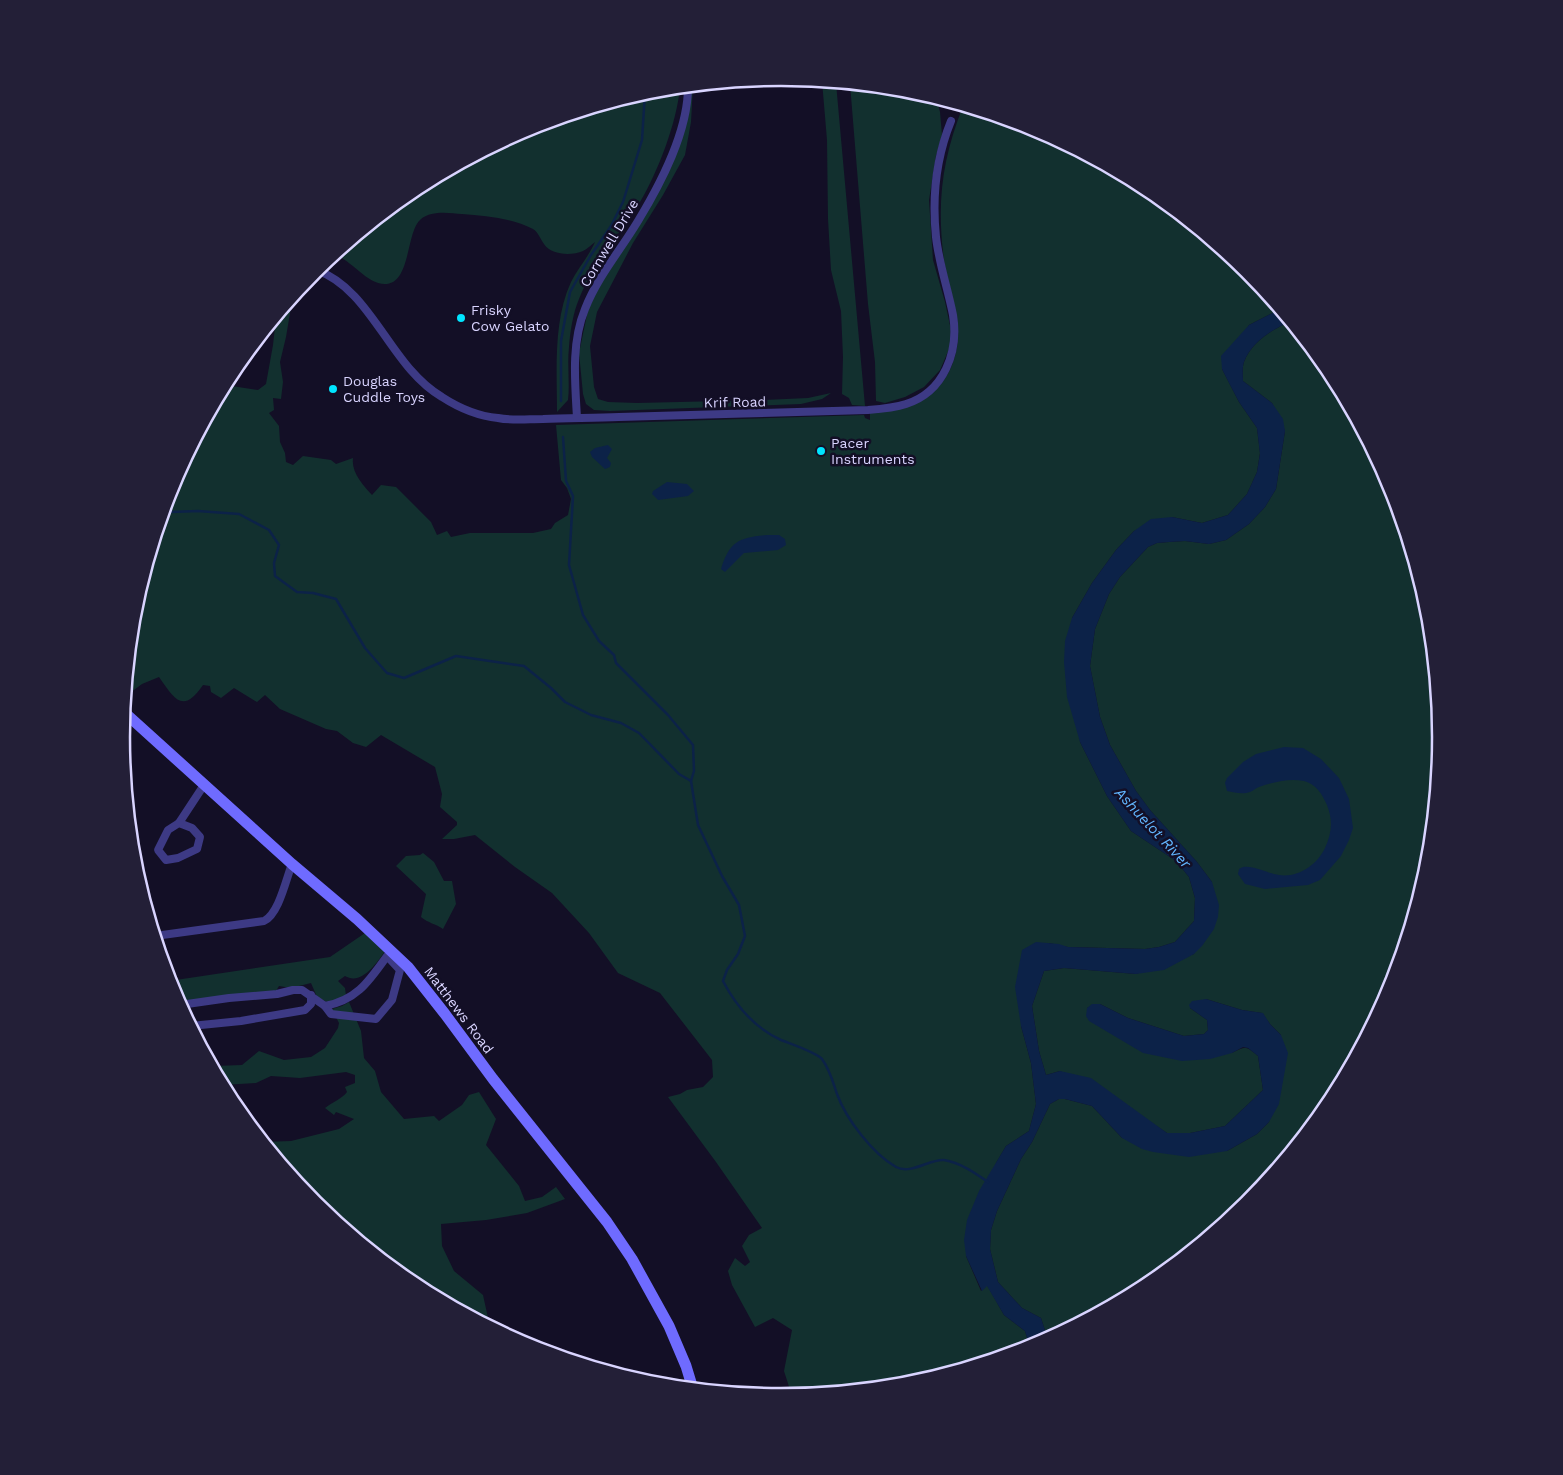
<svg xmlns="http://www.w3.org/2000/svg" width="1563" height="1475" font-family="'Work Sans',sans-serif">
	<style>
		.green { fill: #12302f }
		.water { fill: #0c2248 }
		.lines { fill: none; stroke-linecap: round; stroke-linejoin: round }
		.stream { stroke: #0c2248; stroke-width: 2.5 }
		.street { stroke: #3d3a85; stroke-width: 8 }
		.secondary { stroke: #6f6bff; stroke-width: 11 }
		.poi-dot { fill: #00e5ff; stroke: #130f26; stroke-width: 2 }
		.labels { text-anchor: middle; stroke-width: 5; stroke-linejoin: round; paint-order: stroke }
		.street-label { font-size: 14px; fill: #d9d4ff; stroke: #130f26 }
		.poi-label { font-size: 14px; fill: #d9d4ff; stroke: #130f26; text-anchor: start }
		.water-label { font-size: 15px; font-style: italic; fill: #62b6ff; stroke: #130f26 }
		.rim { fill: none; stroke: #d9d4ff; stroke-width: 2.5 }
	</style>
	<rect width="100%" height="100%" fill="#130f26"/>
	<g class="green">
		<path d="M 822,81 L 836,83 L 865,406 L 852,405 L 849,398 L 842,394 L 843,357 L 841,311 L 831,270 L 828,219 L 827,140 Z"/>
		<path d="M 850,84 L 911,90 L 936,98 L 940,112 L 942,135 L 936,156 L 929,200 L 933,260 L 945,302 L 951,330 L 950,347 L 940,370 L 924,387 L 905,397 L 885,403 L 876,401 L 875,362 L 868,304 Z"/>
		<path d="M 690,86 L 693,86 L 691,122 L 685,155 L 663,195 L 633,243 L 597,312 L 590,346 L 594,387 L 598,399 L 608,402 L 637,403 L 764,400 L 808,398 L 831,393 L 822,399 L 801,404 L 610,411 L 594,410 L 586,404 L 583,394 L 579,353 L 588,310 L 604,277 L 667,171 Z"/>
		<path d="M 680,87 C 677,122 658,172 640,202 C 620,234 593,264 579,299 C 573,313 570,332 569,347 C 567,365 570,383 568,400 L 557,412 C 557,370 553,321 571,282 C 578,268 589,256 595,242 C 591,245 587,249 583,251 C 571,256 551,255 544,244 C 540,239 539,233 533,229 C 512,218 486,216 462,214 C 450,213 432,210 421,219 C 406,231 411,281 387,284 C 368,286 352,260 335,255 L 415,189 L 529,128 L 653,90 Z"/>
		<path d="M 963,106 L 1034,128 L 1148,189 L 1248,271 L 1280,309 L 1249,325 L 1222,369 L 1239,402 L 1257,428 L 1260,453 L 1257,472 L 1247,494 L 1228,515 L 1202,523 L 1172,517 L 1134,531 L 1116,550 L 1092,583 L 1072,618 L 1080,742 L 1107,796 L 1131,831 L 1176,861 L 1189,877 L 1195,898 L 1194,921 L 1175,942 L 1159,947 L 1145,949 L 1068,947 L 1049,943 L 1021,1026 L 1031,1063 L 1036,1104 L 1029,1131 L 1006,1146 L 996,1163 L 966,1256 L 981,1291 L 987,1285 L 1004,1315 L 1025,1331 L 1030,1348 L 910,1385 L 792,1396 L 784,1371 L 792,1330 L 773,1318 L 755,1327 L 732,1285 L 728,1271 L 735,1258 L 745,1266 L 750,1262 L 742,1246 L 749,1235 L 762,1228 L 716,1162 L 668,1097 L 680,1094 L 687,1090 L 703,1087 L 713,1077 L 712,1060 L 660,993 L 618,973 L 589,933 L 552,893 L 515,867 L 475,835 L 454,839 L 442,839 L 457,825 L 457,822 L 440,807 L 442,794 L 435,767 L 381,735 L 366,747 L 353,743 L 337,731 L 326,729 L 280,709 L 265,695 L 257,702 L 234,688 L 221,698 L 211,692 L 210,686 L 203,685 C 183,714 175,700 159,677 L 142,684 L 126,696 L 134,608 L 142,585 L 149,583 L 155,558 L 151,556 L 151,553 L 172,485 L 225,385 L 258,390 L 266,384 L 273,345 L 276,318 L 296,293 L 292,301 L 286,337 L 280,362 L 283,382 L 281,399 L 273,398 L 274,410 L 269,413 L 279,426 L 280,442 L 285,453 L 286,462 L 293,465 L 303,456 L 331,460 L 336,464 L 353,458 C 351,472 363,485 372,495 L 381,485 L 396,487 L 431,522 L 437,535 L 447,531 L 451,537 L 470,533 L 533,533 L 551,529 L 555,523 L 568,515 L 571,499 L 567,488 L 561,480 L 556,425 L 864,415 L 865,418 L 870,420 L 870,412 C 882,410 896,410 907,407 C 945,396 963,356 957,319 C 954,297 945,274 943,252 C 937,198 943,157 963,106 Z"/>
		<path d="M 1290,322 L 1330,371 L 1391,485 L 1429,609 L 1441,738 L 1429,867 L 1391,990 L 1330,1104 L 1248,1204 L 1148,1286 L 1048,1340 L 1041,1318 L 1022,1308 L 998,1282 L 990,1249 L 991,1230 L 997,1211 L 1021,1159 L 1032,1142 L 1050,1104 L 1059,1099 L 1065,1099 L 1092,1106 L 1122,1138 L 1227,1151 L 1257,1134 L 1269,1122 L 1281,1035 L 1270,1024 L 1262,1013 L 1242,1010 L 1206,999 L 1190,1008 L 1207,1020 L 1208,1030 L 1204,1034 L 1184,1036 L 1128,1018 L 1100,1004 L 1087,1008 L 1232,1053 C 1246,1046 1246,1046 1258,1056 L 1263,1090 L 1225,1126 L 1190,1133 L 1167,1133 L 1131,1109 L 1060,1071 L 1046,1075 L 1039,1051 L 1032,1006 L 1044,971 L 1064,968 L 1136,974 L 1194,954 L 1212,882 L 1197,862 L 1150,810 L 1136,791 L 1110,745 L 1100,717 L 1090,666 L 1095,629 L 1109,594 L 1120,577 L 1148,547 L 1157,543 L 1169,542 L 1185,541 L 1209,544 L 1226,540 L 1249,524 L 1265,507 L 1276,489 L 1285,431 L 1272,403 L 1243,381 C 1243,375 1242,367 1244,362 C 1251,343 1272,329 1290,322 Z"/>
		<path d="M 423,853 L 434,862 L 444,881 L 452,881 L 456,904 L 443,929 C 436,924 428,923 421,917 L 426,894 L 396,866 L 406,856 L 420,855 Z"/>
		<path d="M 365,933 L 385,951 C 377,963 361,986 345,976 L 338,981 L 345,988 L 346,996 L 329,1003 L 317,997 L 311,983 L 291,988 L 279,986 L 276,991 L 190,1001 L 176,998 L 169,981 L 330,957 Z"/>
		<path d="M 349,1002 L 361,1031 L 364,1058 L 375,1071 L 381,1092 L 404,1119 L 434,1116 L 439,1121 L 462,1105 L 469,1095 L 479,1092 L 496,1119 L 486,1145 L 519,1186 L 525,1201 L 542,1197 L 556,1187 L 565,1199 L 527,1213 L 486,1220 L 441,1224 L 442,1246 L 454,1271 L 483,1295 L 490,1327 L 415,1286 L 315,1204 L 263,1142 L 291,1141 L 339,1129 L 354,1119 L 336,1112 L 334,1115 L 325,1108 C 332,1102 342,1099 347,1092 L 345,1087 L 355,1083 L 355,1075 L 346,1072 L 300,1078 L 271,1076 L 256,1083 L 222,1085 L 211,1064 L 215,1066 L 242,1065 L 259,1051 L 284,1060 L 311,1057 L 325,1048 L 338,1028 L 339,1023 L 332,1009 L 342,1006 Z"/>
	</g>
	<g class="water">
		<path d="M 1280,309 L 1290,322 C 1272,329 1251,343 1244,362 C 1242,367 1243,376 1243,381 L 1272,403 L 1283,419 L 1285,431 L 1276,489 L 1265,507 L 1249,524 L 1226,540 L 1209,544 L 1185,541 L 1169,542 L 1157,543 L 1148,547 L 1120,577 L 1109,594 L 1095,629 L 1090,666 L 1100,717 L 1110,745 L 1136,791 L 1150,810 L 1197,862 L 1212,882 L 1219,905 L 1218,917 L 1214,929 L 1202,946 L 1194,954 L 1164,970 L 1136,974 L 1064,968 L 1044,971 L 1032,1006 L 1039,1051 L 1046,1075 L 1060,1071 L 1091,1078 L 1167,1133 L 1190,1133 L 1225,1126 L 1263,1090 L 1258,1056 L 1248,1048 L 1243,1047 L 1232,1053 L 1210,1059 L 1182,1061 L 1143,1053 L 1089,1021 L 1086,1016 L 1087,1008 L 1092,1004 L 1100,1004 L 1128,1018 L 1184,1036 L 1204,1034 L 1208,1030 L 1207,1020 L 1190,1008 L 1189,1005 L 1192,1001 L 1206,999 L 1242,1010 L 1263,1013 L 1270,1024 L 1281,1035 L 1288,1053 L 1279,1104 L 1269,1122 L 1257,1134 L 1227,1151 L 1189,1157 L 1153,1152 L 1142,1149 L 1122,1138 L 1092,1106 L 1065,1099 L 1059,1099 L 1050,1104 L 1032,1142 L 1021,1159 L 997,1211 L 991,1230 L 990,1249 L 998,1282 L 1022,1308 L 1041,1318 L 1048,1340 L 1030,1348 L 1025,1331 L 1004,1315 L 987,1286 L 982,1291 L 966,1256 L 964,1240 L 967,1220 L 979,1191 L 1006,1146 L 1029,1131 L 1036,1104 L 1031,1063 L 1021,1026 L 1015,987 L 1022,950 L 1036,942 L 1059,944 L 1068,947 L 1145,949 L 1159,947 L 1175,942 L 1194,921 L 1195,898 L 1189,877 L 1176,861 L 1131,831 L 1107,796 L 1080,742 L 1067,697 L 1064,662 L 1065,641 L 1072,618 L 1092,583 L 1116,550 L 1134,531 L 1151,519 L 1172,517 L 1202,523 L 1228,515 L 1247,494 L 1257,472 L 1260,454 L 1257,428 L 1239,402 L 1228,381 L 1222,369 L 1221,356 L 1249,325 Z"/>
		<path d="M 608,445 L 612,449 L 607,458 L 611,463 L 610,467 L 605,469 L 592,457 L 590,452 L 595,448 Z"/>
		<path d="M 667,482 L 687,484 L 694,491 L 688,496 L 658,500 L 652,494 L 653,491 Z"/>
		<path d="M 767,535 L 779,535 L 785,539 L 786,545 L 778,550 L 744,553 L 725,572 L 721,569 C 730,540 740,538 767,535 Z"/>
		<path d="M 1284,747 L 1303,748 L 1321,759 L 1339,778 L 1349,799 L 1353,828 L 1349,840 L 1341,856 L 1320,880 L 1308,885 L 1265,889 L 1245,884 L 1238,874 L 1239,869 C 1248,862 1268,874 1279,875 C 1298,878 1317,865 1325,848 C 1332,833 1333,820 1327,805 C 1322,794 1316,784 1304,781 C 1289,778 1274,782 1259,787 C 1256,788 1253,791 1250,792 C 1242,795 1234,792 1227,791 L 1225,783 L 1227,778 L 1243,762 L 1256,754 Z"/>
	</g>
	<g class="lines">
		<g class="stream">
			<path d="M 561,401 L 561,341 L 570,292 L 591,255 L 611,226 L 623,202 L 642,140 L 645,93"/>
			<path d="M 563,437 L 566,481 L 573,496 L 569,565 L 583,615 L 599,641 L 614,655 L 616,663 L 668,715 L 693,745 L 694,771 L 691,781"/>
			<path d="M 165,508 L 171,512 L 198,511 L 239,514 L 269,530 L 279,545 L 274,563 L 275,576 L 297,592 L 313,593 L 336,599 L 365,648 L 387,673 L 404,678 L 456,656 L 524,666 L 551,688 L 565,702 L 591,715 L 621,723 L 639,733 L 679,774 L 691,781 L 698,825 L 722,876 L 739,905 L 745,936 L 738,954 L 727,970 L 723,981 C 736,1006 755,1028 781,1040 C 791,1044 815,1052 822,1059 C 830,1070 833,1082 837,1094 C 846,1119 873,1154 896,1167 C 911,1175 929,1159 944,1160 C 961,1163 975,1173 988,1182"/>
		</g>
		<g class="street">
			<path d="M 316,270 C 372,289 390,367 442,397 C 459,408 477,416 498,418 C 513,421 528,419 543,419 C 568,418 594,418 619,417 C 702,415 785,412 868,410 C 881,409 894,408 906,404 C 944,392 959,352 953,315 C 948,289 939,264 936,237 C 932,198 936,158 951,121"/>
			<path d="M 577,418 C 575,382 571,343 585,309 C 598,276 620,251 638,221 C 661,183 688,132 688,87"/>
			<path d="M 179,823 L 192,828 L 200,837 L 197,849 L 178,858 L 166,860 L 158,850 L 168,830 Z"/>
			<path d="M 179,823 L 204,785"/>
			<path d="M 155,936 L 264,921 C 279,914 286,879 292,864"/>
			<path d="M 387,956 L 400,970 L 392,1000 L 376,1019 L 331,1014 L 325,1006 C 357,1000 369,981 387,956 Z"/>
			<path d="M 180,1005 L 229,998 L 277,994 L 293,990 L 302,990 L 325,1006"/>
			<path d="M 191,1026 L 241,1021 L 305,1010 L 311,1004 L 311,995"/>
		</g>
		<path class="secondary" d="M 124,712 L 292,864 L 357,919 L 408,967 L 445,1014 L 493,1079 L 607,1222 L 632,1259 L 669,1326 L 686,1366 L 693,1389"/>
	</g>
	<g class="poi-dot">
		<circle cx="461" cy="318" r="5"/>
		<circle cx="333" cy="389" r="5"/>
		<circle cx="821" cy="451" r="5"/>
	</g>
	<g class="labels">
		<g class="street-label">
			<text transform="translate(609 243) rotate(-59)" y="5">Cornwell Drive</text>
			<text transform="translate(735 402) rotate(-1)" y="5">Krif Road</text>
			<text transform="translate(459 1010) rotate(53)" y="5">Matthews Road</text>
		</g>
		<g class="poi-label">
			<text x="471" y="315">Frisky<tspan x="471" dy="16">Cow Gelato</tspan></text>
			<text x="343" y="386">Douglas<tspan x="343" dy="16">Cuddle Toys</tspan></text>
			<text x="831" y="448">Pacer<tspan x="831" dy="16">Instruments</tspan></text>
		</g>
		<g class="water-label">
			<text transform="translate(1153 828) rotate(47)" y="5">Ashuelot River</text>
		</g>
	</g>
	<path d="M0 0H1563V1475H0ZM130 737a651 651 0 1 1 1302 0a651 651 0 1 1-1302 0Z" fill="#231f37" fill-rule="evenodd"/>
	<path class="rim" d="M130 737a651 651 0 1 1 1302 0a651 651 0 1 1-1302 0Z"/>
</svg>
